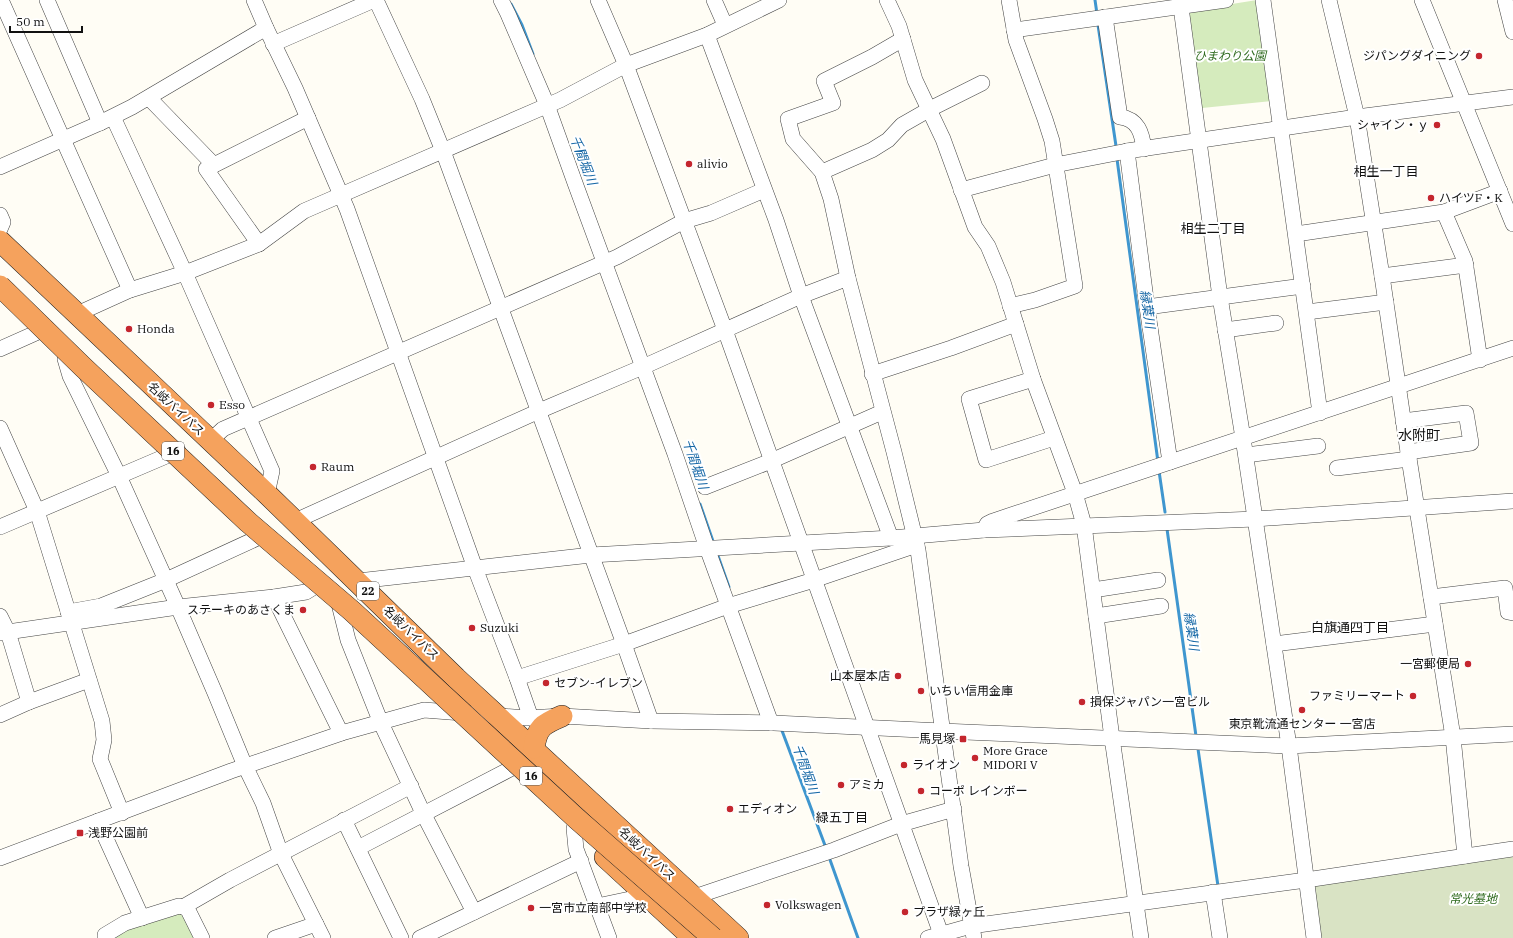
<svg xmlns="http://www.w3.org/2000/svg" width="1513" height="938" font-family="'IBM Plex Serif','Noto Sans JP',serif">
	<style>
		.green { fill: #d5ebbd }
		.cemetery { fill: #d9e3c4 }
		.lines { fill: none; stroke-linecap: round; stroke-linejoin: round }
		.stream { stroke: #3f96cf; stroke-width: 3 }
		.minor-casing { stroke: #444; stroke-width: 16 }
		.highway-casing { stroke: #222; stroke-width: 22 }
		.minor { stroke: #fff; stroke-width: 15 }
		.highway { stroke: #f5a25d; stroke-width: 21 }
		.highway-bridge-casing { stroke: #222; stroke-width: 22; stroke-linecap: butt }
		.highway-bridge { stroke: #f5a25d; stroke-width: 21 }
		.poi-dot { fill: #c4262e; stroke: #fff; stroke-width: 1.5 }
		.labels { text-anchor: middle; stroke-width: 4; stroke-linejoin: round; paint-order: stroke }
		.shield { fill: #fff; stroke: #585858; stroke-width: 1 }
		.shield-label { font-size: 11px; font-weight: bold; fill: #111 }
		.park-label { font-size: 12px; font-style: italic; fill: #2f6b1f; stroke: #fff }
		.poi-label { font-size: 12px; fill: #111; stroke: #fff; text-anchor: start }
		.street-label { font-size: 12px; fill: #111; stroke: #fff }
		.water-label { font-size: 13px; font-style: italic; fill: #1768a6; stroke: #fff }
		.neighbourhood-label { font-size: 13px; fill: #111; stroke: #fff }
		.quarter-label { font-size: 14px; fill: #111; stroke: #fff }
	</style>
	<rect width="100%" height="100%" fill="#fffdf5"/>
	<g class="green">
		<path d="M 1257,0 L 1272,101 L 1202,108 L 1188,11 Z"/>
		<path d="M 181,913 L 194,938 L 113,938 L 129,927 Z"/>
	</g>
	<path class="cemetery" d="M 1513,854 L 1513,938 L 1315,938 L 1307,881 Z"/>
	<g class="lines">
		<g class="stream">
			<path d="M 1095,0 L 1097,14"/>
			<path d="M 511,4 L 522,25 L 533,54"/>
			<path d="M 1098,25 L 1116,146"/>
			<path d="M 1117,159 L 1158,462"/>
			<path d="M 1159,471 L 1165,512"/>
			<path d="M 700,504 L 714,544"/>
			<path d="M 1167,529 L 1196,736"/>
			<path d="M 717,553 L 729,587"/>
			<path d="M 781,728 L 826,848"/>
			<path d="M 1198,749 L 1218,886"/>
			<path d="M 829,857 L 858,938"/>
		</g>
		<g class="minor-casing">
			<g id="minor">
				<path d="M 1,0 L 130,290"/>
				<path d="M 47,0 L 100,123"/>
				<path d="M 254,0 L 266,28 L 295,88 L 347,209 L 475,568 L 517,678 L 531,718"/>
				<path d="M 376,0 L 422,99 L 443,151 L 624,644 L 651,721"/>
				<path d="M 501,0 L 508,14 L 547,105 L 575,183 L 675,454 L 707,548 L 771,723"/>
				<path d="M 598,0 L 626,65 L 725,330 L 941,934"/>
				<path d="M 714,0 L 725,25"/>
				<path d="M 887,0 L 899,26 L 915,80 L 943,139 L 975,227 L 988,246 L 1003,282 L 1033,379 L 1075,493 L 1084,525 L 1112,738 L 1141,938"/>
				<path d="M 1009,0 L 1016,40 L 1045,119 L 1052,141 L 1075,286 L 1035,300 L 1010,306"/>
				<path d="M 1180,0 L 1220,297 L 1243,438 L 1289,746 L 1314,938"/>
				<path d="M 1263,0 L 1320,413"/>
				<path d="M 1329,0 L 1357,117 L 1382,276 L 1408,452 L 1453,737 L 1465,856"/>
				<path d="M 1422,0 L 1513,224"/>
				<path d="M 1505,0 L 1513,32"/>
				<path d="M 1105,17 L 1120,117 C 1138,119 1142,133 1144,149"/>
				<path d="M 1014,30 L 1226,0"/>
				<path d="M 707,35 L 776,220 L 801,296 L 891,538"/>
				<path d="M 273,44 L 374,0"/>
				<path d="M 149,98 L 214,165"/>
				<path d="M 113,117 L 185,273 L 272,471 L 267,494"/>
				<path d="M 0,167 L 100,123 L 132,107 L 266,28"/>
				<path d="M 822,172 L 872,150 L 888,140 L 902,125 L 930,109 L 982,83"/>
				<path d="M 961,190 L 1055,165 L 1127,151"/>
				<path d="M 1444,212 L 1465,261 L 1480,360"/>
				<path d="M 0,215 L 3,222 L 0,229"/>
				<path d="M 1296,234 L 1444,212 L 1500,191"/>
				<path d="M 259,244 L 304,211 L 560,100 L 626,65 L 707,35 L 779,0"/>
				<path d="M 1382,276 L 1466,265"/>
				<path d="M 848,278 L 831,199 L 822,172 L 793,139 L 788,119 L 833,103 L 824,81 L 872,57 L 903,39"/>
				<path d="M 1147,307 L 1303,286"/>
				<path d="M 1307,312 L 1386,302"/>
				<path d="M 77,314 L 130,290 L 185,273 L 259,244 L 206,169 L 308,118"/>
				<path d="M 1225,330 L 1276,323"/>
				<path d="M 67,348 L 65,359 L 70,376 L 119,476 L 178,607 L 215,693 L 245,766 L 263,803 L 281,854 L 323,938"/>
				<path d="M 0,349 L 47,328"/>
				<path d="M 872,374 L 951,348 L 1016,324"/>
				<path d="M 1033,379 L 969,399 L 986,460 L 1054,438"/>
				<path d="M 1403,421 L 1466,413 L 1471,443 L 1408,452"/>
				<path d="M 0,428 L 37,511 L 102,721 L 104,740 L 100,759 L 122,813"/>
				<path d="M 210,441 L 223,429 L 617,257 L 684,221 L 711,213 L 764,190"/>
				<path d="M 1246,455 L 1318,446"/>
				<path d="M 1170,462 L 1147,307 L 1127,151 L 1357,117 L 1513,97"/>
				<path d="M 1337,468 L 1409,459"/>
				<path d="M 705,487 L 771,461 L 882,412"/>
				<path d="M 295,521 L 539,411 L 645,366 L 801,296 L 848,278 L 894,452 L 918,550 L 961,866 L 974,938"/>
				<path d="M 0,527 L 178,451"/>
				<path d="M 984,530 L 987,524 L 993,521 L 1513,348"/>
				<path d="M 358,581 L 591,555 L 891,538 L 984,530 L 1255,519 L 1513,501"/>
				<path d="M 1093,590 L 1158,580"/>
				<path d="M 274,597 L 341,733"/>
				<path d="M 1431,597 L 1505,588 L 1508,612 L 1513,613"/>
				<path d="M 339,604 L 348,640 L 381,723 L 423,813 L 474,912"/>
				<path d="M 68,612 L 101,606 L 166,580 L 264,535"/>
				<path d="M 0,616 L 8,632 L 29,702"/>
				<path d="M 1096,616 L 1161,606"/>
				<path d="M 0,633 L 178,607 L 274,597 L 306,592 L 319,584"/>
				<path d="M 1274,644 L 1435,624"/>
				<path d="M 517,678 L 624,644 L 728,606 L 814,580 L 917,545"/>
				<path d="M 0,715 L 29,702 L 89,680"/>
				<path d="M 344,820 L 401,938"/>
				<path d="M 98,821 L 142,918"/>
				<path d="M 574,828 L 576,849 L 609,938"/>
				<path d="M 358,848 L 516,766"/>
				<path d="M 0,858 L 231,771 L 345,732 L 424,710 L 527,718 L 562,716 L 651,721 L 774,723 L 942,731 L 1289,746 L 1513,734"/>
				<path d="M 1213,892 L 1220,938"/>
				<path d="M 694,897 L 834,850 L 901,824 L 954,809"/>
				<path d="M 597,906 L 630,899 L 642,891"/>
				<path d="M 183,907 L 230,880 L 411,786"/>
				<path d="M 105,938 L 105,935 L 125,923 L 179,906 L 187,908 L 202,938"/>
				<path d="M 275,938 L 316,924"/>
				<path d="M 420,938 L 581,861"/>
				<path d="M 928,938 L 971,926 L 1306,880 L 1513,849"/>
			</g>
		</g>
		<g class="highway-casing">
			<g id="highway">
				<path d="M 0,241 L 267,494 L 456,678 L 738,938"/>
				<path d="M 534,748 C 537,727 543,724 562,716"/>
				<path d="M 605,857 L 693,938"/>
			</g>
		</g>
		<use href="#minor" class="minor"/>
		<use href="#highway" class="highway"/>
		<g class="highway-bridge-casing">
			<path id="highway-bridge" d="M 0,286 L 83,367 L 248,522 L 352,611 L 577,819 L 713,938"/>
		</g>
		<use href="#highway-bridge" class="highway-bridge"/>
	</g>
	<g class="poi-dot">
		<circle cx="1479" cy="56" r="4"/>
		<circle cx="1437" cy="125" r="4"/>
		<circle cx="689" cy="164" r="4"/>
		<circle cx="1431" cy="198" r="4"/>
		<circle cx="129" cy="329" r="4"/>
		<circle cx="211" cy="405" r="4"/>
		<circle cx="313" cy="467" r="4"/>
		<circle cx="303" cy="610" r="4"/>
		<circle cx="472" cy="628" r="4"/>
		<circle cx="1468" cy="664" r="4"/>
		<circle cx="898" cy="676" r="4"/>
		<circle cx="546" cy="683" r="4"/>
		<circle cx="921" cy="691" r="4"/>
		<circle cx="1413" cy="696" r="4"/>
		<circle cx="1082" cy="702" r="4"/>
		<circle cx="1302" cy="710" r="4"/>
		<rect x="959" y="735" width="8" height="8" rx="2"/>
		<circle cx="975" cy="758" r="4"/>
		<circle cx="904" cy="765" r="4"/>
		<circle cx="841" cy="785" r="4"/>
		<circle cx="921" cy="791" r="4"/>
		<circle cx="730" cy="809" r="4"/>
		<rect x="76" y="829" width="8" height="8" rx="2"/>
		<circle cx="767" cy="905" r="4"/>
		<circle cx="531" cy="908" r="4"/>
		<circle cx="905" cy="912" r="4"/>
	</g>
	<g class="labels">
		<g class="shield">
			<rect x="162" y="442" width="22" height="18" rx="3"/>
			<rect x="357" y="582" width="22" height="18" rx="3"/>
			<rect x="520" y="767" width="22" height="18" rx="3"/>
		</g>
		<g class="shield-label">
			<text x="173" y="455">16</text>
			<text x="368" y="595">22</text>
			<text x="531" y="780">16</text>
		</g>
		<g class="park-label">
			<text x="1230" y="60">ひまわり公園</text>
			<text x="1473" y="903">常光墓地</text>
		</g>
		<g class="poi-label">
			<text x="1471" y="60" text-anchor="end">ジパングダイニング</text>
			<text x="1429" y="129" text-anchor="end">シャイン・ｙ</text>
			<text x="697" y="168">alivio</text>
			<text x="1439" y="202">ハイツF・K</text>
			<text x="137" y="333">Honda</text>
			<text x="219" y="409">Esso</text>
			<text x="321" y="471">Raum</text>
			<text x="295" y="614" text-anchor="end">ステーキのあさくま</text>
			<text x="480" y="632">Suzuki</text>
			<text x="1460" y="668" text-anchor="end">一宮郵便局</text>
			<text x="890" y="680" text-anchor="end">山本屋本店</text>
			<text x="554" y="687">セブン-イレブン</text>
			<text x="929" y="695">いちい信用金庫</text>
			<text x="1405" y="700" text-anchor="end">ファミリーマート</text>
			<text x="1090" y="706">損保ジャパン一宮ビル</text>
			<text x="1302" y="728" text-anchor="middle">東京靴流通センター 一宮店</text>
			<text x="955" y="743" text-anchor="end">馬見塚</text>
			<text x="983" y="755">More Grace<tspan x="983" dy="14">MIDORI V</tspan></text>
			<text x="912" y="769">ライオン</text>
			<text x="849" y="789">アミカ</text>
			<text x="929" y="795">コーポ レインボー</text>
			<text x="738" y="813">エディオン</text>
			<text x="88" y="837">浅野公園前</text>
			<text x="775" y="909">Volkswagen</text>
			<text x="539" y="912">一宮市立南部中学校</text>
			<text x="913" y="916">プラザ緑ヶ丘</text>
		</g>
		<g class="street-label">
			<text transform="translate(176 409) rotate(43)" y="4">名岐バイパス</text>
			<text transform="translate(411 633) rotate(44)" y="4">名岐バイパス</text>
			<text transform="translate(647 854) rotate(43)" y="4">名岐バイパス</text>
		</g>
		<g class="water-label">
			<text transform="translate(584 160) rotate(69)" y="5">千間堀川</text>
			<text transform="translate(1148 309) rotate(82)" y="5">縁葉川</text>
			<text transform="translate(696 464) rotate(71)" y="5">千間堀川</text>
			<text transform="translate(1192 631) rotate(82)" y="5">縁葉川</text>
			<text transform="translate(806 769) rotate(70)" y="5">千間堀川</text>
		</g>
		<g class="neighbourhood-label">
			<text x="1386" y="176">相生一丁目</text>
			<text x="1213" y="233">相生二丁目</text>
			<text x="1350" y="632">白旗通四丁目</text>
			<text x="842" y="822">緑五丁目</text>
		</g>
		<g class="quarter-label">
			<text x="1419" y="440">水附町</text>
		</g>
	</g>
	<path d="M10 26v6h72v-6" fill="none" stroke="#111111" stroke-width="2"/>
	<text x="16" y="26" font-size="12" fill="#111111" stroke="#ffffff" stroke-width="3" paint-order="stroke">50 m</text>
</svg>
